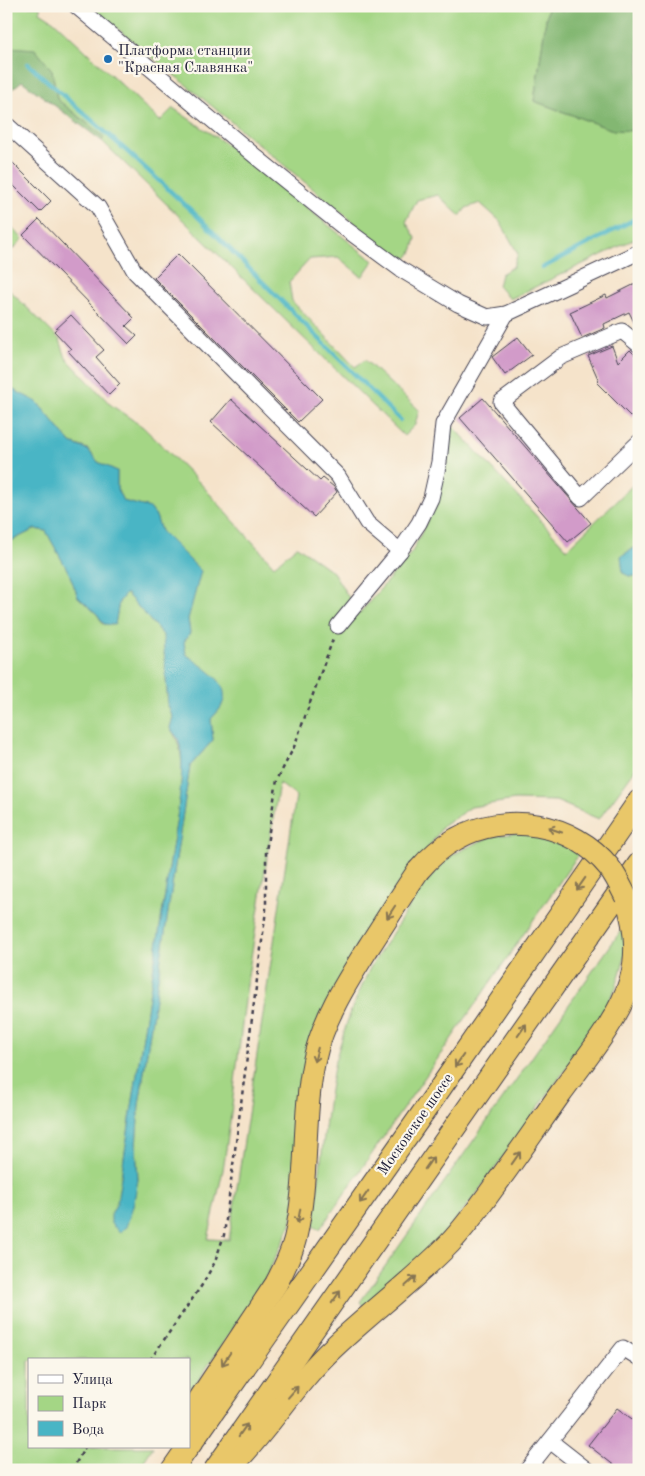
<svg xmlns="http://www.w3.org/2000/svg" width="645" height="1476" font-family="'Old Standard TT',serif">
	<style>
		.green { fill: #a4d685; stroke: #637c60; fill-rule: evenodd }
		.forest { fill: #83b772; stroke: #526c56 }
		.water { fill: #49b5c5; stroke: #366c80 }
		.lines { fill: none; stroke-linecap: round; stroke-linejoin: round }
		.stream { stroke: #49b5c5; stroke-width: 4.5 }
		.building { fill: #d29bc9 }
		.minor-casing { stroke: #423f50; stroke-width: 17 }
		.highway-casing { stroke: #423f50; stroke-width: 24 }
		.path { stroke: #423f50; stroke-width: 2.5; stroke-dasharray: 4 4; stroke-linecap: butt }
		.minor { stroke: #fff; stroke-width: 15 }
		.highway { stroke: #e9c769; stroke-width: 22 }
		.highway-bridge-casing { stroke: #423f50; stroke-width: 24; stroke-linecap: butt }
		.highway-bridge { stroke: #e9c769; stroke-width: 22 }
		.oneway { stroke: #867452 }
		.poi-dot { fill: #1f6fb2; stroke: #fbf7ec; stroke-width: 2 }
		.labels { text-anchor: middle; stroke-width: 4.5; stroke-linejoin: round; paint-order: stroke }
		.poi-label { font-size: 15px; fill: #22223b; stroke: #fbf7ec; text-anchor: start }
		.street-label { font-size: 15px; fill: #22223b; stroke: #fbf7ec }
	</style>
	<rect width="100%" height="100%" fill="#fbf7ec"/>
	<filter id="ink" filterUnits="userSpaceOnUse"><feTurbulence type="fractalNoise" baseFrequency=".02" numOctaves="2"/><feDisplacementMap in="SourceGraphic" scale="10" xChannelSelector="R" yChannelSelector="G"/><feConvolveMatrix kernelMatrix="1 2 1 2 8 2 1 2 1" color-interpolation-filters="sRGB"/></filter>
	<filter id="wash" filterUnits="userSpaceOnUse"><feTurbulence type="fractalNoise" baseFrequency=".0096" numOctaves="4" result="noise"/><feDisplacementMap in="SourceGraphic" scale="20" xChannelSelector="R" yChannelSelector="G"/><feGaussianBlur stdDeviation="1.12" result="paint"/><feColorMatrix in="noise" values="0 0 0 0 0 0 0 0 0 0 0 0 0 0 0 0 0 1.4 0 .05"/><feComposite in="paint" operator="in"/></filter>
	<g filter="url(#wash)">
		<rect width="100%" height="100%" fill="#f5e3ca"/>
		<g class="green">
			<path d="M 6,6 L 40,6 L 40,12 L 54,21 L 160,121 L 173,108 L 235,150 L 373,261 L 362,277 L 338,257 L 310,259 L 289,282 L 292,301 L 355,367 L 365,360 L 419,410 L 415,425 L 404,436 L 102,141 L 104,137 L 57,99 L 52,70 L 9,47 L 6,50 Z"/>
			<path d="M 90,6 L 548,6 L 534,101 L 613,130 L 639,131 L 639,237 L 510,299 L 498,286 L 501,274 L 513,267 L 518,254 L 500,221 L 480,203 L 466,208 L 460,216 L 438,195 L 417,200 L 406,222 L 416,238 C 413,249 412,256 402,262 Z"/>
			<path d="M 6,221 L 23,239 L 6,256 Z"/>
			<path d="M 6,287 L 60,340 L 66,358 L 111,405 L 143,427 L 200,483 L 274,566 L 297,546 L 333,572 L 359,614 L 412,552 L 433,509 L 446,464 L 452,425 L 567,549 L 639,479 L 639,545 L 629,550 L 630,576 L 639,576 L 639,764 L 599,819 L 556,801 L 515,800 L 471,807 L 443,826 L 330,996 L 291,1224 L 264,1282 L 189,1394 L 189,1360 L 29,1360 L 29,1447 L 153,1447 L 138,1470 L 6,1470 L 6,537 L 11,541 L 35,529 L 46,531 L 69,573 L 78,597 L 97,614 L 103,624 L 115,624 L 119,602 L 126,593 L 163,635 L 168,706 L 173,717 L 170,728 C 188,752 181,783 178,811 L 117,1203 L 111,1214 L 138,1180 L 136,1146 L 139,1105 L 190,766 L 213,740 L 211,719 L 222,706 L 196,662 L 186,654 L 184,642 L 190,633 L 188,619 L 200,571 L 161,531 L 156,516 L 150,508 L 123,501 L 117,489 L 117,471 L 98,462 L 88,449 L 71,443 L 37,402 L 13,390 L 6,383 ZM 279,783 L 296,796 L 229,1240 L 208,1239 L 223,1170 L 230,1122 L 248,976 Z"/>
			<path d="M 524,833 L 551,836 L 581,851 L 320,1229 L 313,1225 L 329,1096 L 335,1061 L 350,1013 L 370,968 L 421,888 L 450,856 L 491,836 Z"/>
			<path d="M 627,922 L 628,947 L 616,987 L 595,1028 L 475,1196 L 421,1262 L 366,1309 L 360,1302 Z"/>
		</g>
		<g class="forest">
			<path d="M 548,6 L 555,6 L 564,11 L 566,6 L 639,6 L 639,131 L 613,130 L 534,101 Z"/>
			<path d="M 9,47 L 35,49 L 52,70 L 57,99 L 104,137 L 102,141 L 22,81 L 6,94 L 6,50 Z"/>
		</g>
		<g class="water">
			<path d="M 6,383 L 14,390 L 37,402 L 71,443 L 88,450 L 98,462 L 117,471 L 117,489 L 123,501 L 150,508 L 156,516 L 161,531 L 201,571 L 188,619 L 190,633 L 184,642 L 186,654 C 201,667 235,682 221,707 C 219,711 214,715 211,719 L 213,740 L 190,766 L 139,1105 L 136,1146 L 138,1180 L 133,1206 L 126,1227 L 120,1232 L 111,1224 L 111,1214 L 117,1203 L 178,811 C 180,791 186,755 177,737 C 175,734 172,731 170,728 L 173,717 L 168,706 L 163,635 L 126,593 L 119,602 L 115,625 L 104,624 L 97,614 L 78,597 L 69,573 L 46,531 L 35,529 L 11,541 L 6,537 Z"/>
			<path d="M 639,545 L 639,576 L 629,576 L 623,573 L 621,556 Z"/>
		</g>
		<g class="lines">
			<g class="stream">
				<path d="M 28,64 L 130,154 L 194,213 L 400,420"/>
				<path d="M 542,268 L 639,217"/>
			</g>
		</g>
		<g id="blocks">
			<g class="building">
				<path d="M 6,156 L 51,201 L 40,212 L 6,178 Z"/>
				<path d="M 39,219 L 134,318 L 126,326 L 137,336 L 129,344 L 23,235 Z"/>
				<path d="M 178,254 L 322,399 L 298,422 L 154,278 Z"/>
				<path d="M 639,282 L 639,332 L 629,312 L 604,324 L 605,328 L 582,338 L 570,312 L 606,295 L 607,298 Z"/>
				<path d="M 71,315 L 104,350 L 96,357 L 120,384 L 109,395 L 68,351 L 71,349 L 54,331 Z"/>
				<path d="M 518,337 L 532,355 L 505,375 L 492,357 Z"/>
				<path d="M 612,346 L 618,362 L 630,350 L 639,359 L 639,411 L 632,418 L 597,383 L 599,381 L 588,356 Z"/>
				<path d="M 483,398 L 591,523 L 568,542 L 460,418 Z"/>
				<path d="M 231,399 L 320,481 L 323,478 L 334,487 L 337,492 L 314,517 L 211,422 Z"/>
				<path d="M 617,1408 L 639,1424 L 639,1470 L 620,1470 L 588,1445 Z"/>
			</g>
		</g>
	</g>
	<g filter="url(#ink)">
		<use href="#blocks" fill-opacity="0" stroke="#423f50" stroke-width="1"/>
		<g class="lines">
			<g class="minor-casing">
				<g id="minor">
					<path d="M 76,6 L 261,161 L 343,227 L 400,269 L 458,304 L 487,317 L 506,314 L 639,252"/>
					<path d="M 6,124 L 98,207 L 135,272 L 338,476 L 367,523 L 400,551"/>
					<path d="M 639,345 L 622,331 L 561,357 L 501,402 L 581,498 L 639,442"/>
					<path d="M 338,626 L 400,551 L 419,523 L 431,498 L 439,462 L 443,424 L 506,314"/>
					<path d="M 550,1441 L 587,1470"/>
					<path d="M 527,1470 L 623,1348 L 639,1358"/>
				</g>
			</g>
			<g class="highway-casing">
				<g id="highway">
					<path d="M 189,1422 L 199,1400 L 276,1284 C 284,1269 291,1255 295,1239 C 309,1180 302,1119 314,1061 C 323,1019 346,983 368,948 C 385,922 401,896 418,871"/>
					<path d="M 189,1446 L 432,1100 L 639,801"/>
					<path d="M 172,1470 L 188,1447"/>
					<path d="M 215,1470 L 639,864"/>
					<path d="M 228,1470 C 267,1432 294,1384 334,1347 C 372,1311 413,1281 450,1243 C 466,1226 480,1206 494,1187 C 517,1156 538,1125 560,1094 C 584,1061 620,1018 631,979 C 639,951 635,924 626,897"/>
				</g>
			</g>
			<g class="path">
				<path d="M 150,1360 L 202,1285 L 215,1262 L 224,1235 L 266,910 L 266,851 L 277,780 L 294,747 L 333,639"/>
				<path d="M 72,1470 L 85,1447"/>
			</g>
			<use href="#minor" class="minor"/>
			<use href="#highway" class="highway"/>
			<g class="highway-bridge-casing">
				<path id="highway-bridge" d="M 418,871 C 429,858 441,847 456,839 C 505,811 573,822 609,867 C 616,876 621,887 626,897"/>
			</g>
			<use href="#highway-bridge" class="highway-bridge"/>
		</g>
		<defs><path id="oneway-shaft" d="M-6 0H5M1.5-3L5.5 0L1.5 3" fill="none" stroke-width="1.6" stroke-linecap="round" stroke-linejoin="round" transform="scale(1.25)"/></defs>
		<g class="oneway">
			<use href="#oneway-shaft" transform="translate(555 830) rotate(-161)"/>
			<use href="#oneway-shaft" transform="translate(581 884) rotate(125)"/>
			<use href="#oneway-shaft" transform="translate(391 912) rotate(123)"/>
			<use href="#oneway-shaft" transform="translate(522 1030) rotate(-55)"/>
			<use href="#oneway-shaft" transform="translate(316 1055) rotate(104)"/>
			<use href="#oneway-shaft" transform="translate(459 1061) rotate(125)"/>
			<use href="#oneway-shaft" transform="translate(516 1158) rotate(-55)"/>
			<use href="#oneway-shaft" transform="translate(429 1163) rotate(-55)"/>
			<use href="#oneway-shaft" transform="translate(364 1197) rotate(125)"/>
			<use href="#oneway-shaft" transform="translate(299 1216) rotate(100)"/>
			<use href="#oneway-shaft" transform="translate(411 1281) rotate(-42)"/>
			<use href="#oneway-shaft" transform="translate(336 1297) rotate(-55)"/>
			<use href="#oneway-shaft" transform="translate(226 1359) rotate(124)"/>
			<use href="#oneway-shaft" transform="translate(293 1392) rotate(-49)"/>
			<use href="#oneway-shaft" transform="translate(243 1430) rotate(-55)"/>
		</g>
	</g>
	<circle class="poi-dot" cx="108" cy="59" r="5"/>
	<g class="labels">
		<g class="poi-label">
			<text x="118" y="55">Платформа станции<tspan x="118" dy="17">"Красная Славянка"</tspan></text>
		</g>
		<g class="street-label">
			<text transform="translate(415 1124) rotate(-55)" y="5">Московское шоссе</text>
		</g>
	</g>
	<rect width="645" height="1476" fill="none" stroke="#fbf7ec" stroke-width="25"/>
	<rect x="28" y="1358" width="162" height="90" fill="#fbf7ec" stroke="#a4a2a5"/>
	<rect x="38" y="1375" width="25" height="8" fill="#ffffff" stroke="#a4a2a5"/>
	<text x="72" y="1384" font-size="15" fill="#22223b">Улица</text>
	<rect x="38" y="1396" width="25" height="15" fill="#a4d685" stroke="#a4a2a5"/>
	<text x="72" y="1408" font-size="15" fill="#22223b">Парк</text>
	<rect x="38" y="1421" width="25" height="15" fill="#49b5c5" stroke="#a4a2a5"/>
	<text x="72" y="1434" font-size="15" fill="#22223b">Вода</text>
</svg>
